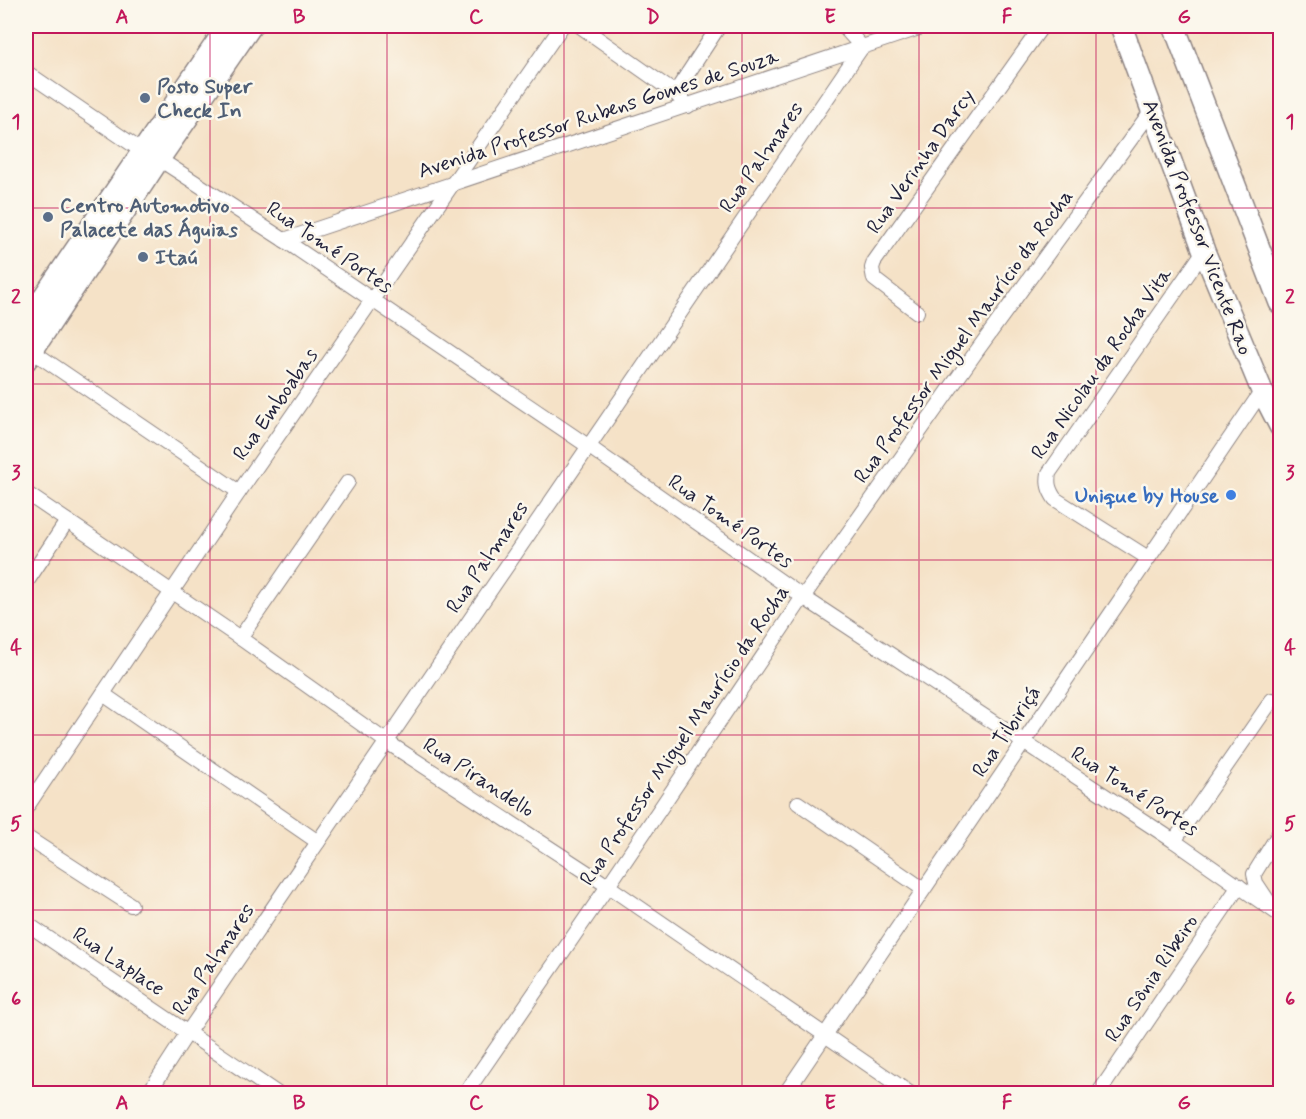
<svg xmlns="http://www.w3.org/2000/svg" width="1306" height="1119" font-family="Mynerve,sans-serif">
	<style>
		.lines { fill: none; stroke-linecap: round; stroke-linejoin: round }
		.minor-casing { stroke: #8c8281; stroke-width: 16 }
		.primary-casing { stroke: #8c8281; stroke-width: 24 }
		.trunk-casing { stroke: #8c8281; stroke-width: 24 }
		.minor { stroke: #fff; stroke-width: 14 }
		.primary { stroke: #fff; stroke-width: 21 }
		.trunk { stroke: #fff; stroke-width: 21 }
		.grid { fill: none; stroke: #c2185b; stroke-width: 1.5; stroke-opacity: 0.55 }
		.service-dot { fill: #5c6f8a; stroke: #fbf7ec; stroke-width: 2 }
		.shop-dot { fill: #3f7fe0; stroke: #fbf7ec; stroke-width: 2 }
		.labels { text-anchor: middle; stroke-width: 5; stroke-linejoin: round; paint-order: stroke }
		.service-label { font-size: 21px; font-weight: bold; fill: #4e5e75; stroke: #fbf7ec; text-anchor: start }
		.street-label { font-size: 21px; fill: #22223b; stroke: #fbf7ec }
		.shop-label { font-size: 21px; font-weight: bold; fill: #366cbe; stroke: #fbf7ec; text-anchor: end }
		.neatline { fill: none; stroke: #c2185b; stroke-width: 2 }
		.grid-label { font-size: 20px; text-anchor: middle; font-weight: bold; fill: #c2185b }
	</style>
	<rect width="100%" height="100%" fill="#fbf7ec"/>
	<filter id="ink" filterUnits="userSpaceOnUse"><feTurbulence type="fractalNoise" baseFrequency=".0167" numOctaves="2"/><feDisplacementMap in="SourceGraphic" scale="12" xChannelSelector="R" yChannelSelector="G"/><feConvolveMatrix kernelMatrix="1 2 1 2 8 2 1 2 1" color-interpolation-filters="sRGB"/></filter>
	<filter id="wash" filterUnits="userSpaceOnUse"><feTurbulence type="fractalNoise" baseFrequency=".008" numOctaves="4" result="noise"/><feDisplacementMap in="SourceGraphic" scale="24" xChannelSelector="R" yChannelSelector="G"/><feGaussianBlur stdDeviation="1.35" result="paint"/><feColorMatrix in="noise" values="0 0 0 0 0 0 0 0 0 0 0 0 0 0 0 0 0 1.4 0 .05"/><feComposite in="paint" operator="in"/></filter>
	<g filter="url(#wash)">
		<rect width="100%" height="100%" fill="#f5e2c7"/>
	</g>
	<g filter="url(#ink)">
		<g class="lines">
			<g class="minor-casing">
				<g id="minor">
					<path d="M 580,26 L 675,93 L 688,106"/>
					<path d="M 26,72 L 142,151"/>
					<path d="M 675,93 L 719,26"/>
					<path d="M 159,159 L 284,240 L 588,446 L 803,597 L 1174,841 L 1280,915"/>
					<path d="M 284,240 L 925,26"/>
					<path d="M 917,312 L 874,279 L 872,268 L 874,262 L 1042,26"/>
					<path d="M 32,351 L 239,492"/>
					<path d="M 26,493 L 240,638 L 387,742 L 608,886 L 911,1094"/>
					<path d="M 1148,558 L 1055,499 C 1049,490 1047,484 1049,473 L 1204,251"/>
					<path d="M 26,583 L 67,521"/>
					<path d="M 240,638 L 348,482"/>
					<path d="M 103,694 L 318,842"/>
					<path d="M 798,803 L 923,889"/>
					<path d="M 26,808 L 239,492 L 562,26"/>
					<path d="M 26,837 L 131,905"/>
					<path d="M 1174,841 L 1272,700"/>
					<path d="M 1270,904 L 1256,883 L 1254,874 L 1280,832"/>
					<path d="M 26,923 L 278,1094"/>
					<path d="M 148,1094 L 188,1032 L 862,47 L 843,26"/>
					<path d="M 465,1094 L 608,886 L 803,597 L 976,352 L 1152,110"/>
					<path d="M 785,1094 L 1262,391"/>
					<path d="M 1098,1094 L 1239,886"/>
				</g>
			</g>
			<g class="primary-casing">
				<g id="primary">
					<path d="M 1121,26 L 1204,251 L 1262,391 L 1280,426"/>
					<path d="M 1174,26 L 1280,303"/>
				</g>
			</g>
			<g class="trunk-casing">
				<g id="trunk">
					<path d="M 26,323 L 228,26"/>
					<path d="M 26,360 L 159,159 L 251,26"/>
				</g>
			</g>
			<use href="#minor" class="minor"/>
			<use href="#primary" class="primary"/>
			<use href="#trunk" class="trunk"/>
		</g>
	</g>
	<path class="grid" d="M 210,26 L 210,1094M 387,26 L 387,1094M 564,26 L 564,1094M 742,26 L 742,1094M 919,26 L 919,1094M 1096,26 L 1096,1094M 26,208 L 1280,208M 26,384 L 1280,384M 26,560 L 1280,560M 26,735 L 1280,735M 26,910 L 1280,910"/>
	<g class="service-dot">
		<circle cx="145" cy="98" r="6"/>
		<circle cx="48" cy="217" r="6"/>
		<circle cx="143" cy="257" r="6"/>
	</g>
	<circle class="shop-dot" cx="1231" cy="495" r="6"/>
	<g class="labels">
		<g class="service-label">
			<text x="157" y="93">Posto Super<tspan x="157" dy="24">Check In</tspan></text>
			<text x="60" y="212">Centro Automotivo<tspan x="60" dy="24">Palacete das Águias</tspan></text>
			<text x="155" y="264">Itaú</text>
		</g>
		<g class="street-label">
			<text transform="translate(598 113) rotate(-18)" y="7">Avenida Professor Rubens Gomes de Souza</text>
			<text transform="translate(761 157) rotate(-55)" y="7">Rua Palmares</text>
			<text transform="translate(920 161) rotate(-55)" y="7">Rua Verinha Darcy</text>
			<text transform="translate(1198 227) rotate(69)" y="7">Avenida Professor Vicente Rao</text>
			<text transform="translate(330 247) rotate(34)" y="7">Rua Tomé Portes</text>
			<text transform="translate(963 336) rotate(-54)" y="7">Rua Professor Miguel Maurício da Rocha</text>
			<text transform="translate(1101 363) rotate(-55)" y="7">Rua Nicolau da Rocha Vita</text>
			<text transform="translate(275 404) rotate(-55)" y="7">Rua Emboabas</text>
			<text transform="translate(731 521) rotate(35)" y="7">Rua Tomé Portes</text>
			<text transform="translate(487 557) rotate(-56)" y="7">Rua Palmares</text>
			<text transform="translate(1006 731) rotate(-56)" y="7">Rua Tibiriçá</text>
			<text transform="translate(684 735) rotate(-56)" y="7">Rua Professor Miguel Maurício da Rocha</text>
			<text transform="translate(479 777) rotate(33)" y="7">Rua Pirandello</text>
			<text transform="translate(1135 791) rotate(33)" y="7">Rua Tomé Portes</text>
			<text transform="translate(213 959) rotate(-56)" y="7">Rua Palmares</text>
			<text transform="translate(119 961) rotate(34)" y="7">Rua Laplace</text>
			<text transform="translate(1151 978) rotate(-56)" y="7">Rua Sônia Ribeiro</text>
		</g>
		<g class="shop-label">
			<text x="1219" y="502">Unique by House</text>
		</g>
	</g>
	<rect width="1306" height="1119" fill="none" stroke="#fbf7ec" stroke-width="66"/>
	<rect x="33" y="33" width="1240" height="1053" class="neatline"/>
	<g class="grid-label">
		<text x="122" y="23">A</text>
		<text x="299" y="23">B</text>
		<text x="476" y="23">C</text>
		<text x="653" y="23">D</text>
		<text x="830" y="23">E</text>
		<text x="1007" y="23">F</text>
		<text x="1184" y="23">G</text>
		<text x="16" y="128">1</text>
		<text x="1290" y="128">1</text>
		<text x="16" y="303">2</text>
		<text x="1290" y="303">2</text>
		<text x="16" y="479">3</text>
		<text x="1290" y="479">3</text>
		<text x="16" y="654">4</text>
		<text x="1290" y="654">4</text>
		<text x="16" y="830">5</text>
		<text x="1290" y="830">5</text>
		<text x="16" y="1005">6</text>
		<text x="1290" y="1005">6</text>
		<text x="122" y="1109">A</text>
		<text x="299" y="1109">B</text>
		<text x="476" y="1109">C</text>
		<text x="653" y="1109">D</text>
		<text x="830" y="1109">E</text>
		<text x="1007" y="1109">F</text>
		<text x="1184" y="1109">G</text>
	</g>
</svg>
